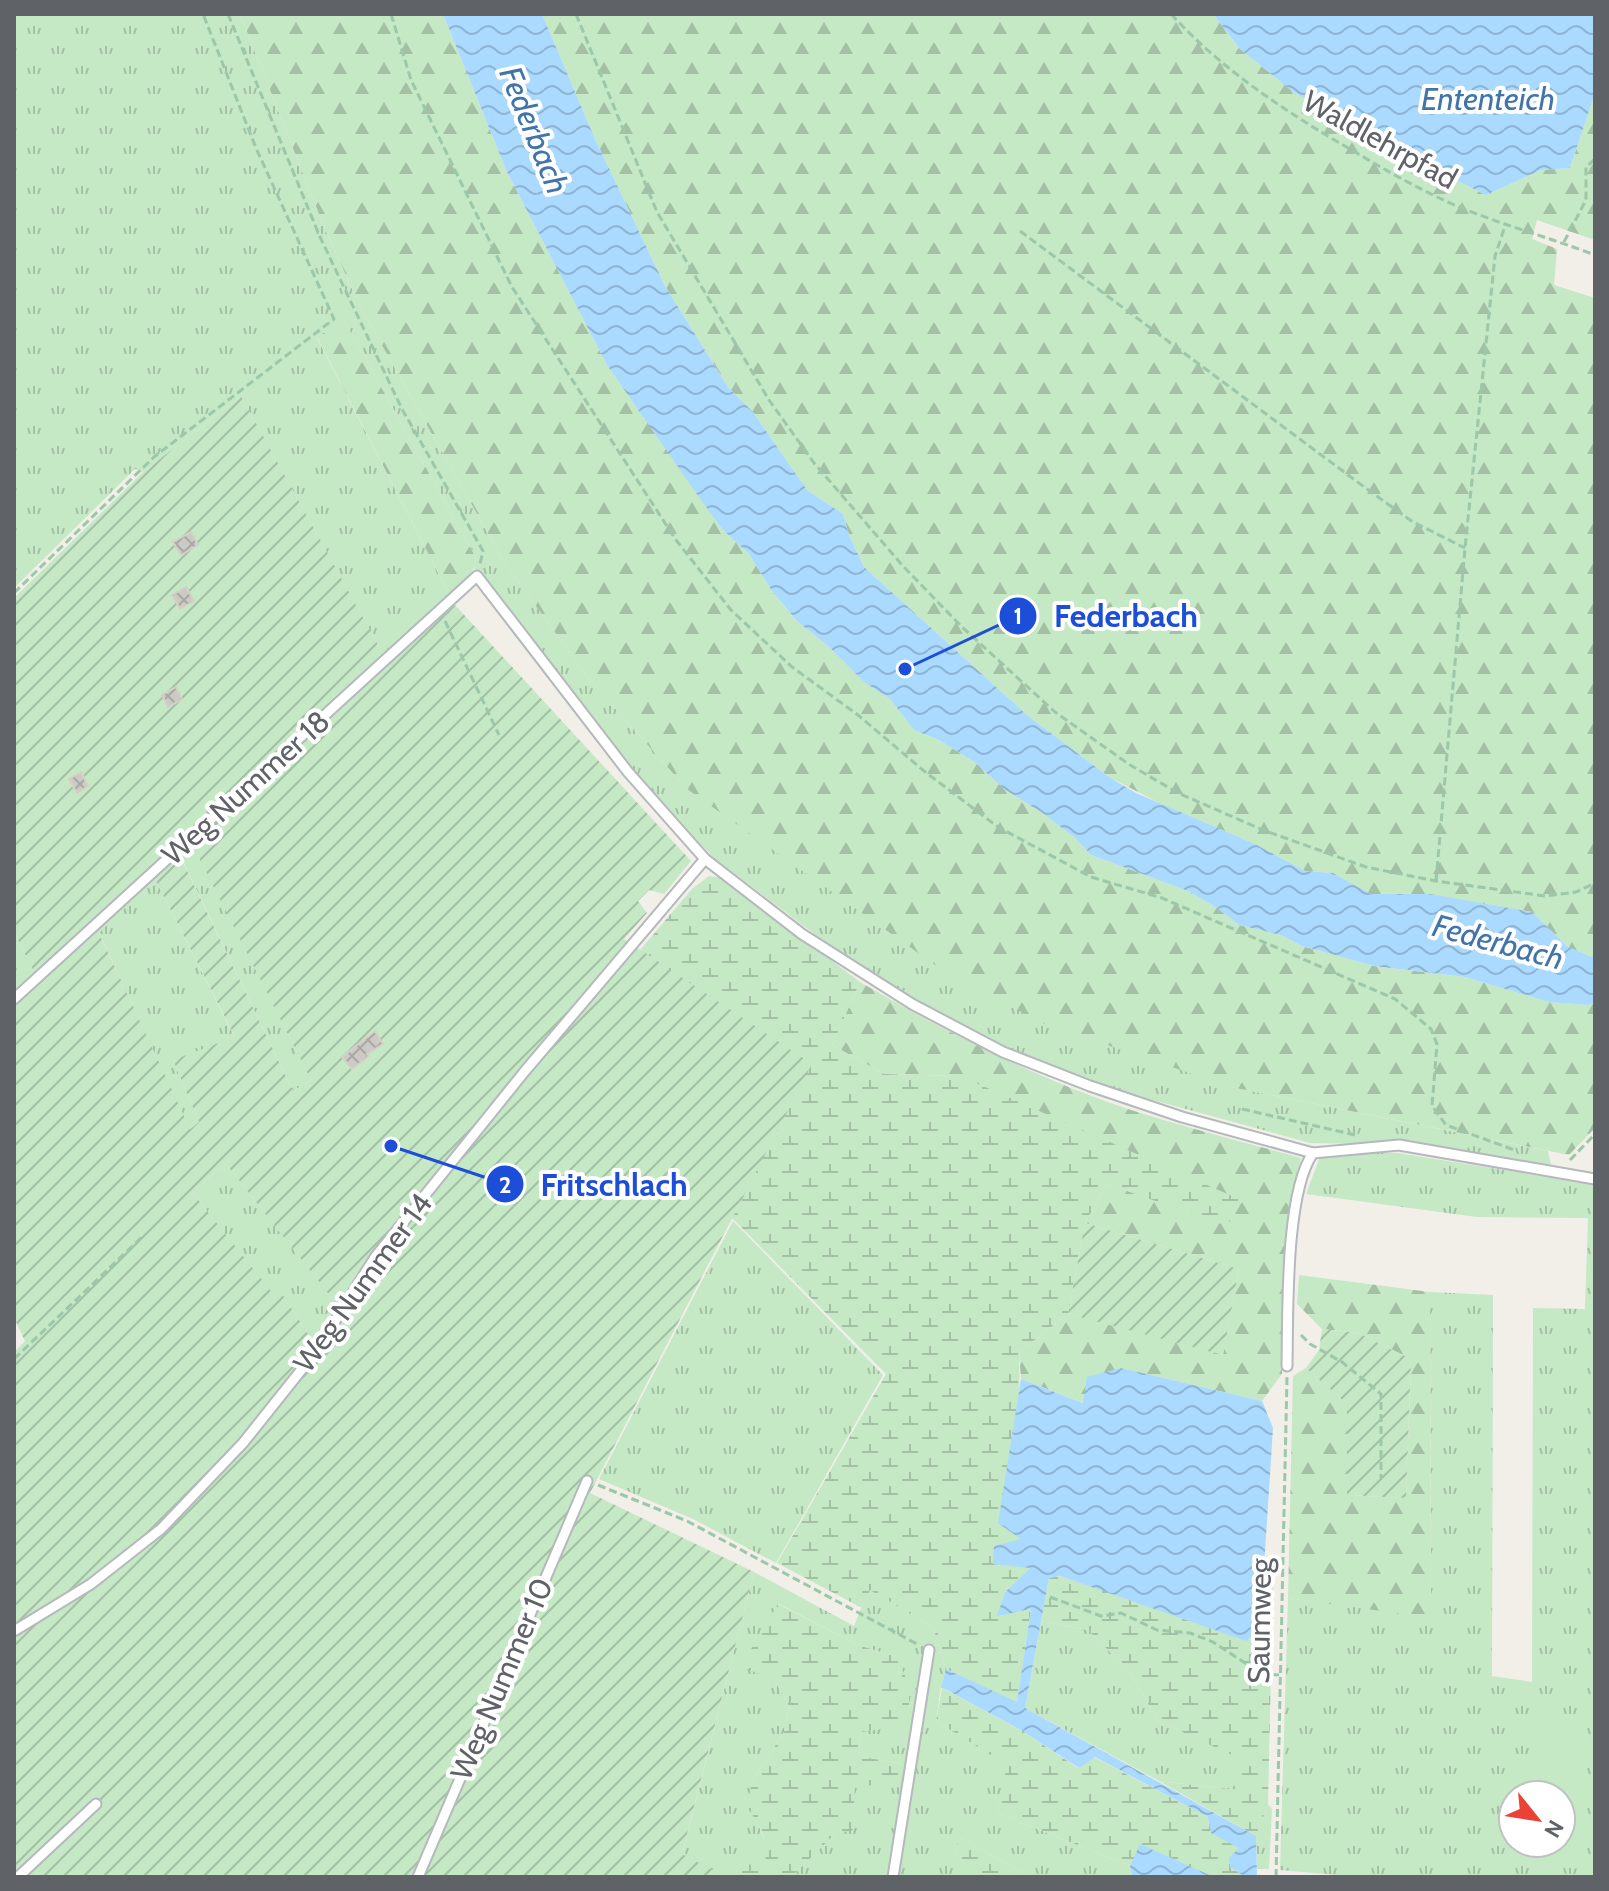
<svg xmlns="http://www.w3.org/2000/svg" width="1609" height="1891" font-family="Cabin,sans-serif">
	<style>
		.grass { fill: url(#grass-tufts); fill-rule: evenodd }
		.forest { fill: url(#forest-firs) }
		.wetland { fill: url(#wetland-marsh) }
		.park { fill: #c5e8c5 }
		.garden { fill: url(#garden-furrows); fill-rule: evenodd }
		.water { fill: url(#water-waves) }
		.building { fill: url(#building-cross-hatch); stroke: #d6d1c6; stroke-width: 2 }
		.lines { fill: none; stroke-linecap: round; stroke-linejoin: round }
		.service-casing { stroke: #b5b8bc; stroke-width: 13 }
		.path { stroke: #9cc7a9; stroke-width: 3; stroke-dasharray: 8 4; stroke-linecap: butt }
		.service { stroke: #fff; stroke-width: 9 }
		.labels { text-anchor: middle; stroke-width: 8; stroke-linejoin: round; paint-order: stroke }
		.street-label { font-size: 30px; fill: #5f6368; stroke: #fff }
		.water-label { font-size: 32px; font-style: italic; fill: #4174aa; stroke: #fff }
		.leader { fill: none; stroke: #1d4ed8; stroke-width: 3 }
		.callout-dot { fill: #1d4ed8; stroke: #fff; stroke-width: 3 }
		.mark-label { font-size: 24px; text-anchor: middle; font-weight: bold; fill: #fff }
		.callout-label { font-size: 32px; text-anchor: middle; font-weight: bold; fill: #1d4ed8; stroke: #fff; stroke-width: 8; stroke-linejoin: round; paint-order: stroke }
	</style>
	<defs>
		<pattern id="grass-tufts" width="24" height="20" patternUnits="userSpaceOnUse" patternTransform="scale(2)"><rect width="24" height="20" fill="#c5e8c5"/><path d="M3 7l-1-3M5 7V3M7 7l1-3M15 17l-1-3M17 17v-4M19 17l1-3" fill="none" stroke="#a3c0a4"/></pattern>
		<pattern id="forest-firs" width="22" height="20" patternUnits="userSpaceOnUse" patternTransform="scale(2)"><rect width="22" height="20" fill="#c5e8c5"/><path d="M5 1l3.5 6h-7zM16 11l3.5 6h-7z" fill="#a3c0a4"/></pattern>
		<pattern id="wetland-marsh" width="20" height="14" patternUnits="userSpaceOnUse" patternTransform="scale(2)"><rect width="20" height="14" fill="#c5e8c5"/><path d="M1 5h8M5 5V1M11 12h8M15 12V8" fill="none" stroke="#a3c0a4"/></pattern>
		<pattern id="garden-furrows" width="10" height="10" patternUnits="userSpaceOnUse" patternTransform="scale(2)"><rect width="10" height="10" fill="#c5e8c5"/><path d="M-1 1l2-2M0 10L10 0M9 11l2-2" fill="none" stroke="#a3c0a4"/></pattern>
		<pattern id="water-waves" width="16" height="10" patternUnits="userSpaceOnUse" patternTransform="scale(2)"><rect width="16" height="10" fill="#aadaff"/><path d="M0 5q4-4 8 0t8 0" fill="none" stroke="#8eb4d2"/></pattern>
		<pattern id="building-cross-hatch" width="8" height="8" patternUnits="userSpaceOnUse" patternTransform="scale(2)"><rect width="8" height="8" fill="#cccac5"/><path d="M0 0l8 8M0 8l8-8" fill="none" stroke="#a9a8a4"/></pattern>
	</defs>
	<rect width="100%" height="100%" fill="#f1efe8"/>
	<g class="grass">
		<path d="M 14,14 L 240,14 L 325,229 L 361,308 L 504,562 L 588,678 L 687,789 L 726,815 L 1231,1087 L 1548,1151 L 1552,1170 L 1364,1144 L 1310,1143 L 1105,1087 L 1000,1045 L 928,1008 L 837,951 L 713,857 L 653,795 L 599,729 L 486,578 L 473,568 L 476,558 L 344,320 L 317,338 L 450,596 L 384,656 L 241,396 L 143,472 L 135,469 L 14,588 Z"/>
		<path d="M 193,845 L 311,1080 L 293,1091 L 180,855 Z"/>
		<path d="M 155,879 L 235,1038 L 173,1060 L 199,1122 L 189,1129 L 99,932 Z"/>
		<path d="M 14,932 L 34,972 L 14,991 Z"/>
		<path d="M 1365,1152 L 1398,1153 L 1595,1185 L 1595,1877 L 1358,1877 L 1280,1870 L 1288,1598 L 1431,1617 L 1430,1292 L 1493,1295 L 1492,1676 L 1532,1682 L 1533,1308 L 1585,1309 L 1588,1218 L 1477,1217 L 1306,1194 L 1320,1157 ZM 1513,1795 L 1561,1795 L 1561,1843 L 1513,1843 Z"/>
		<path d="M 226,1164 L 340,1308 L 315,1345 L 283,1295 L 278,1301 L 192,1192 Z"/>
		<path d="M 733,1221 L 883,1375 L 776,1563 L 693,1519 L 599,1479 Z"/>
		<path d="M 754,1572 L 854,1626 L 869,1589 L 933,1627 L 946,1669 L 941,1687 L 936,1721 L 1008,1765 L 997,1813 L 1130,1866 L 1132,1877 L 1030,1877 L 960,1838 L 954,1853 L 978,1877 L 791,1877 L 835,1834 L 855,1783 L 907,1765 L 858,1756 L 861,1732 L 896,1657 L 858,1645 L 779,1604 L 775,1681 L 789,1706 L 784,1732 L 752,1781 L 757,1821 L 767,1847 L 765,1864 L 738,1866 L 735,1877 L 727,1877 L 682,1855 Z"/>
		<path d="M 1041,1621 L 1088,1630 L 1129,1671 L 1158,1721 L 1244,1760 L 1238,1790 L 1159,1781 L 1025,1708 Z"/>
		<path d="M 1268,1804 L 1272,1809 L 1269,1869 L 1257,1869 L 1256,1836 Z"/>
	</g>
	<g class="forest">
		<path d="M 240,14 L 443,14 L 507,172 L 607,365 L 723,530 L 749,554 L 772,591 L 798,622 L 828,646 L 864,682 L 890,699 L 914,730 L 939,740 L 976,763 L 1004,789 L 1041,812 L 1075,838 L 1091,855 L 1188,891 L 1217,908 L 1239,925 L 1281,935 L 1302,946 L 1374,966 L 1465,977 L 1549,1002 L 1588,1005 L 1595,1003 L 1595,1128 L 1569,1155 L 1231,1087 L 1045,1024 L 955,979 L 687,789 L 588,678 L 504,562 L 361,308 L 325,229 Z"/>
		<path d="M 542,14 L 1213,14 L 1240,49 L 1292,91 L 1362,133 L 1486,195 L 1541,170 L 1570,168 L 1595,93 L 1595,240 L 1537,220 L 1532,239 L 1557,249 L 1554,285 L 1595,298 L 1595,958 L 1568,947 L 1532,912 L 1415,894 L 1371,894 L 1333,873 L 1305,871 L 1255,844 L 1163,805 L 1109,777 L 1027,715 L 864,567 L 849,535 L 843,514 L 807,490 L 753,412 L 728,387 L 665,286 L 595,139 Z"/>
		<path d="M 344,320 L 476,558 L 472,573 L 450,596 L 317,337 Z"/>
		<path d="M 860,982 C 946,1032 1035,1078 1131,1110 C 1187,1128 1244,1142 1301,1158 L 1291,1195 L 1282,1374 L 1262,1401 L 1121,1368 L 1084,1403 L 1021,1379 L 1019,1352 L 1068,1314 L 1223,1354 L 1239,1269 L 1085,1223 L 1107,1184 L 1227,1225 L 960,1076 L 884,1074 L 832,1045 Z"/>
		<path d="M 1299,1275 L 1430,1292 L 1431,1618 L 1288,1598 L 1293,1376 L 1306,1368 L 1347,1404 L 1348,1495 L 1406,1498 L 1411,1359 L 1358,1333 L 1322,1329 L 1297,1304 Z"/>
	</g>
	<g class="wetland">
		<path d="M 709,876 L 722,878 L 860,982 L 832,1045 L 884,1074 L 960,1076 L 1241,1200 L 1227,1226 L 1107,1184 L 1085,1223 L 1068,1314 L 1019,1352 L 1022,1539 L 993,1564 L 1031,1567 L 1005,1592 L 998,1615 L 1031,1609 L 1017,1703 L 946,1669 L 933,1627 L 870,1590 L 862,1608 L 777,1563 L 886,1374 L 732,1218 L 811,1064 L 640,950 L 692,889 Z"/>
		<path d="M 1060,1576 L 1246,1640 L 1260,1628 L 1264,1580 L 1273,1579 L 1268,1804 L 1256,1836 L 1159,1781 L 1238,1790 L 1243,1760 L 1158,1721 L 1129,1671 L 1088,1630 L 1041,1621 L 1049,1578 Z"/>
		<path d="M 778,1604 L 858,1645 L 896,1657 L 912,1690 L 904,1726 L 861,1732 L 858,1756 L 907,1765 L 903,1788 L 855,1784 L 853,1830 L 835,1834 L 791,1877 L 735,1877 L 738,1866 L 765,1863 C 768,1841 761,1825 747,1808 L 752,1781 L 784,1732 L 789,1706 L 775,1681 L 741,1666 Z"/>
		<path d="M 942,1688 L 1021,1730 L 1078,1768 L 1094,1757 L 1208,1817 L 1240,1849 L 1230,1867 L 1245,1877 L 1214,1877 L 1141,1845 L 1130,1866 L 997,1813 L 1007,1765 L 936,1721 Z"/>
		<path d="M 960,1838 L 1030,1877 L 978,1877 L 954,1853 Z"/>
	</g>
	<path class="park" d="M 1533,1714 L 1585,1715 L 1582,1869 L 1532,1865 L 1532,1843 L 1561,1843 L 1561,1795 L 1533,1795 Z"/>
	<g class="garden">
		<path d="M 241,396 L 388,663 L 455,605 L 691,861 L 664,894 L 649,890 L 638,901 L 647,913 L 624,939 L 812,1064 L 590,1493 L 754,1572 L 682,1854 L 727,1877 L 14,1877 L 14,1352 L 25,1341 L 14,1318 L 14,991 L 34,972 L 14,932 L 14,598 L 143,472 ZM 193,846 L 311,1080 L 293,1091 L 180,856 ZM 155,879 L 235,1037 L 173,1060 L 199,1122 L 190,1129 L 99,933 ZM 226,1164 L 339,1307 L 315,1345 L 283,1295 L 278,1300 L 192,1192 Z"/>
		<path d="M 1085,1223 L 1239,1269 L 1223,1355 L 1068,1314 Z"/>
		<path d="M 1322,1329 L 1358,1333 L 1411,1359 L 1406,1498 L 1347,1495 L 1347,1404 L 1306,1368 L 1319,1350 Z"/>
	</g>
	<g class="water">
		<path d="M 443,14 L 542,14 L 595,139 L 665,286 L 728,387 L 753,412 L 807,490 L 843,514 L 849,535 L 864,567 L 1027,715 L 1109,777 L 1136,793 L 1255,844 L 1305,871 L 1333,873 L 1371,894 L 1430,894 L 1532,912 L 1568,947 L 1595,958 L 1595,1003 L 1588,1005 L 1549,1002 L 1465,977 L 1374,966 L 1302,946 L 1281,935 L 1239,925 L 1217,908 L 1188,891 L 1091,855 L 1075,838 L 1041,812 L 1004,789 L 976,763 L 939,740 L 914,730 L 890,699 L 864,682 L 828,646 L 798,622 L 772,591 L 749,554 L 723,530 L 701,500 L 607,365 L 507,172 Z"/>
		<path d="M 1213,14 L 1595,14 L 1595,93 L 1570,168 L 1541,170 L 1486,195 L 1362,133 L 1292,91 L 1240,49 Z"/>
		<path d="M 1121,1368 L 1262,1401 L 1273,1428 L 1260,1628 L 1246,1641 L 1060,1576 L 1049,1578 L 1025,1708 L 1256,1836 L 1257,1877 L 1245,1877 L 1230,1867 L 1229,1858 L 1239,1848 L 1211,1833 L 1208,1817 L 1095,1757 L 1079,1768 L 1021,1730 L 941,1687 L 946,1669 L 1017,1702 L 1031,1609 L 997,1616 L 1005,1592 L 1030,1568 L 993,1564 L 994,1546 L 1021,1539 L 998,1523 L 1021,1379 L 1083,1403 L 1087,1377 Z"/>
		<path d="M 1140,1844 L 1214,1877 L 1132,1877 L 1130,1866 Z"/>
	</g>
	<g class="building">
		<path d="M 191,532 L 198,545 L 181,555 L 173,542 Z"/>
		<path d="M 186,587 L 194,601 L 180,609 L 172,595 Z"/>
		<path d="M 176,687 L 182,699 L 168,707 L 162,695 Z"/>
		<path d="M 81,772 L 88,786 L 77,793 L 69,779 Z"/>
		<path d="M 375,1031 L 383,1044 L 367,1054 L 369,1056 L 352,1069 L 342,1057 Z"/>
	</g>
	<g class="lines">
		<g class="service-casing">
			<g id="service">
				<path d="M 14,999 L 477,576 L 628,772 L 705,859 L 802,934 L 912,1004 L 1003,1052 L 1090,1086 L 1182,1117 L 1313,1153"/>
				<path d="M 1287,1366 C 1288,1314 1285,1193 1313,1153 L 1399,1145 L 1595,1179"/>
				<path d="M 14,1631 L 91,1584 L 161,1529 L 243,1443 L 314,1354 L 376,1256 L 525,1071 L 705,859"/>
				<path d="M 18,1877 L 96,1804"/>
				<path d="M 418,1877 L 587,1481"/>
				<path d="M 893,1877 L 929,1650"/>
			</g>
		</g>
		<g class="path">
			<path d="M 228,14 L 320,237 L 402,409 L 483,551 L 480,564"/>
			<path d="M 391,14 L 411,80 L 512,287 L 676,540 L 731,610 L 792,667 L 858,715 L 924,771 L 998,827 L 1091,877 L 1162,898 L 1395,999 L 1431,1029 L 1437,1044 L 1432,1106 L 1446,1125 L 1517,1151"/>
			<path d="M 576,14 L 657,212 L 769,400 L 814,463 L 903,566 L 962,627 L 1055,712 L 1130,765 L 1178,793 L 1263,830 L 1366,867 L 1436,881 L 1545,896 L 1576,892 L 1595,883"/>
			<path d="M 1171,14 C 1223,71 1289,114 1355,152 C 1392,174 1429,195 1469,211 C 1510,227 1553,239 1595,255"/>
			<path d="M 1020,231 L 1371,492 L 1413,522 L 1465,548"/>
			<path d="M 1564,242 L 1586,200 L 1586,167 L 1595,159"/>
			<path d="M 14,593 L 154,457 L 334,319 L 256,148 L 203,14"/>
			<path d="M 445,621 L 499,735"/>
			<path d="M 1436,881 L 1465,548 L 1495,256 L 1506,223"/>
			<path d="M 1242,1109 L 1355,1135"/>
			<path d="M 1570,1160 L 1595,1134"/>
			<path d="M 1301,1335 L 1310,1344 L 1342,1362 L 1381,1394 L 1381,1478"/>
			<path d="M 14,1359 L 142,1237"/>
			<path d="M 598,1485 L 687,1521 L 917,1644"/>
			<path d="M 1050,1597 L 1101,1616 L 1121,1613 L 1157,1630 L 1190,1633 L 1213,1642 L 1262,1674 L 1279,1675"/>
			<path d="M 1276,1877 L 1287,1377"/>
		</g>
		<use href="#service" class="service"/>
	</g>
	<g class="labels">
		<g class="street-label">
			<text transform="translate(1380 140) rotate(29)" y="10">Waldlehrpfad</text>
			<text transform="translate(246 788) rotate(-42)" y="10">Weg Nummer 18</text>
			<text transform="translate(363 1283) rotate(-54)" y="10">Weg Nummer 14</text>
			<text transform="translate(1260 1621) rotate(-89)" y="10">Saumweg</text>
			<text transform="translate(502 1679) rotate(-67)" y="10">Weg Nummer 10</text>
		</g>
		<g class="water-label">
			<text x="1488" y="110">Ententeich</text>
			<text transform="translate(534 130) rotate(68)" y="11">Federbach</text>
			<text transform="translate(1498 942) rotate(15)" y="11">Federbach</text>
		</g>
	</g>
	<path class="leader" d="M905 669L1018 616M391 1146L505 1184"/>
	<g class="callout-dot">
		<circle cx="905" cy="669" r="8"/>
		<circle cx="391" cy="1146" r="8"/>
		<circle cx="1018" cy="616" r="20"/>
		<circle cx="505" cy="1184" r="20"/>
	</g>
	<g class="mark-label">
		<text x="1018" y="624">1</text>
		<text x="505" y="1193">2</text>
	</g>
	<g class="callout-label">
		<text x="1126" y="627">Federbach</text>
		<text x="614" y="1196">Fritschlach</text>
	</g>
	<rect width="1609" height="1891" fill="none" stroke="#5f6368" stroke-width="32"/>
	<g transform="translate(1537 1819) rotate(120)"><circle r="38" fill="#ffffff" stroke="#bfc1c3" stroke-width="2"/>
	<path d="M0-6L14 30L0 20L-14 30Z" fill="#ea4335"/>
	<text y="-12" font-size="22" font-weight="bold" text-anchor="middle" fill="#5f6368">N</text>
	</g>
</svg>
